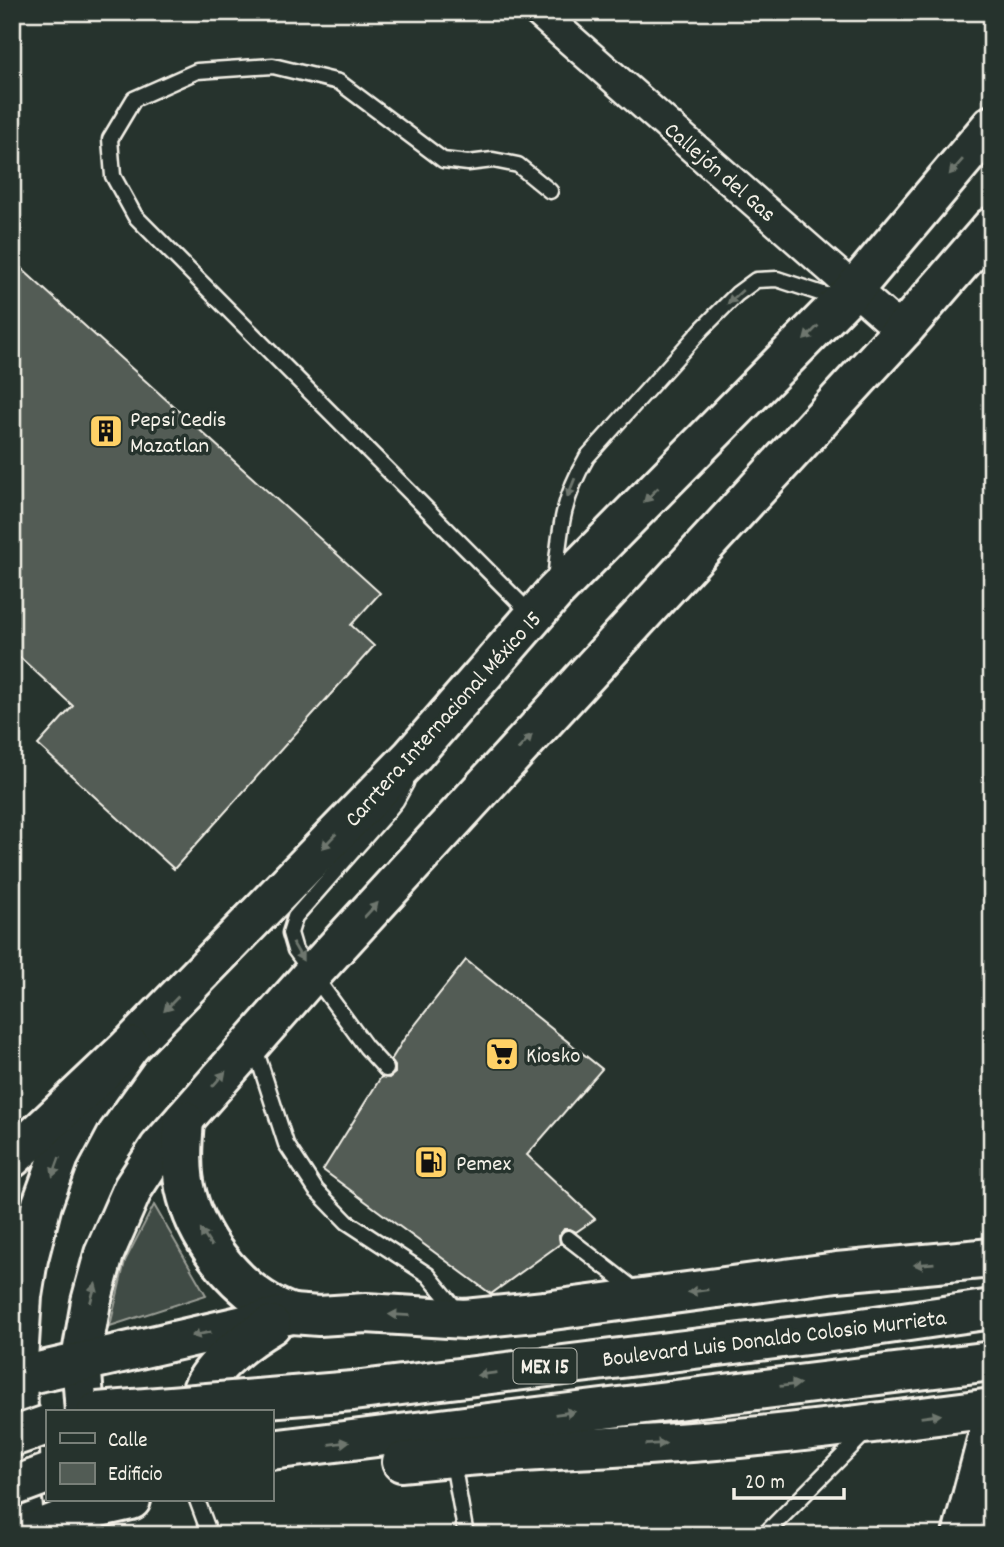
<svg xmlns="http://www.w3.org/2000/svg" width="1004" height="1547" font-family="Dekko,sans-serif">
	<style>
		.green { fill: #414b45; stroke: #9a9e96; stroke-width: 2 }
		.building { fill: #525c55; stroke: #f4f1e8; stroke-width: 2 }
		.lines { fill: none; stroke-linecap: round; stroke-linejoin: round }
		.lane-casing { stroke: #f4f1e8; stroke-width: 19 }
		.street-casing { stroke: #f4f1e8; stroke-width: 35 }
		.secondary-casing { stroke: #f4f1e8; stroke-width: 44 }
		.primary-casing { stroke: #f4f1e8; stroke-width: 44 }
		.highway-casing { stroke: #f4f1e8; stroke-width: 44 }
		.lane { stroke: #26332d; stroke-width: 14 }
		.street { stroke: #26332d; stroke-width: 30 }
		.secondary { stroke: #26332d; stroke-width: 38 }
		.primary { stroke: #26332d; stroke-width: 38 }
		.highway { stroke: #26332d; stroke-width: 38 }
		.highway-bridge-casing { stroke: #f4f1e8; stroke-width: 44; stroke-linecap: butt }
		.highway-bridge { stroke: #26332d; stroke-width: 38 }
		.oneway { fill: #6e766e }
		.labels { text-anchor: middle; stroke-width: 7; stroke-linejoin: round; paint-order: stroke }
		.shield { fill: #26332d; stroke: #b6b8b0; stroke-width: 2 }
		.shield-label { font-size: 21px; font-weight: bold; fill: #f4f1e8 }
		.street-label { font-size: 23px; fill: #f4f1e8; stroke: #26332d }
		.poi-label { font-size: 23px; fill: #f4f1e8; stroke: #26332d; text-anchor: start }
	</style>
	<rect width="100%" height="100%" fill="#26332d"/>
	<filter id="ink" filterUnits="userSpaceOnUse"><feTurbulence type="fractalNoise" baseFrequency=".0143" numOctaves="2"/><feDisplacementMap in="SourceGraphic" scale="14" xChannelSelector="R" yChannelSelector="G"/><feConvolveMatrix kernelMatrix="1 2 1 2 8 2 1 2 1" color-interpolation-filters="sRGB"/></filter>
	<g filter="url(#ink)">
		<path class="green" d="M 154,1205 L 206,1295 L 110,1326 L 125,1261 Z"/>
		<g class="building">
			<path d="M 12,260 L 380,593 L 351,625 L 374,646 L 174,869 L 38,745 L 73,706 L 12,650 Z"/>
			<path d="M 466,960 L 602,1069 L 527,1155 L 595,1219 L 576,1232 L 570,1229 L 564,1229 L 559,1236 L 560,1244 L 491,1294 L 323,1170 L 381,1077 L 389,1078 L 395,1073 L 395,1066 L 391,1060 L 404,1039 Z"/>
		</g>
		<g class="lines">
			<g class="lane-casing">
				<g id="lane">
					<path d="M 555,581 C 560,531 561,501 587,457 L 703,328 L 737,294 L 756,280 L 777,279 L 838,299"/>
					<path d="M 533,616 L 135,216 L 113,176 L 110,139 L 134,99 L 197,71 L 273,66 L 339,82 L 443,160 L 468,163 L 493,160 L 518,165 L 550,191"/>
					<path d="M 254,1045 L 286,1144 L 316,1190 L 347,1222 L 428,1275 L 460,1314"/>
					<path d="M 386,1069 L 366,1047 L 295,950 L 290,933 L 295,917 L 382,818 L 396,801 L 406,783"/>
					<path d="M 568,1238 L 639,1293"/>
					<path d="M 452,1457 L 466,1535"/>
					<path d="M 197,1500 L 210,1535"/>
					<path d="M 91,1509 L 99,1535"/>
					<path d="M 764,1535 L 864,1434"/>
				</g>
			</g>
			<g class="street-casing">
				<path id="street" d="M 539,12 L 902,331"/>
			</g>
			<g class="secondary-casing">
				<path id="secondary" d="M 962,1535 L 992,1421"/>
			</g>
			<g class="primary-casing">
				<g id="primary">
					<path d="M 85,1412 L 81,1360 L 91,1302 L 104,1254 L 133,1188 L 159,1148 L 313,973 L 902,331 L 992,227"/>
					<path d="M 26,1534 L 20,1483 L 17,1376 L 22,1296 L 28,1259 L 42,1204 L 59,1157 L 83,1112 L 130,1046 L 412,756 L 554,593 L 855,288 L 992,125"/>
				</g>
			</g>
			<g class="highway-casing">
				<g id="highway">
					<path d="M 184,1120 C 182,1145 180,1171 187,1196 C 200,1245 243,1298 292,1314"/>
					<path d="M 12,1158 L 130,1046"/>
					<path d="M 12,1378 L 292,1314 L 319,1316 L 366,1313 L 465,1319 L 545,1311 L 837,1272 L 992,1258"/>
					<path d="M 198,1412 C 199,1405 199,1396 202,1390 C 211,1365 249,1338 271,1325"/>
					<path d="M 271,1450 L 992,1361"/>
					<path d="M 402,1462 C 506,1450 611,1449 716,1440 C 808,1432 900,1420 992,1408"/>
					<path d="M 24,1535 L 91,1509 L 131,1500"/>
				</g>
			</g>
			<use href="#lane" class="lane"/>
			<use href="#street" class="street"/>
			<use href="#secondary" class="secondary"/>
			<use href="#primary" class="primary"/>
			<use href="#highway" class="highway"/>
			<g class="highway-bridge-casing">
				<g id="highway-bridge">
					<path d="M 97,1412 L 353,1391 L 847,1330 L 992,1309"/>
					<path d="M 12,1437 L 47,1425"/>
					<path d="M 12,1487 L 47,1474"/>
				</g>
			</g>
			<use href="#highway-bridge" class="highway-bridge"/>
		</g>
		<defs><path id="oneway-solid" d="M-6-.8H1V-3.2L6.5 0L1 3.2V.8H-6Z" transform="scale(1.75)"/></defs>
		<g class="oneway">
			<use href="#oneway-solid" transform="translate(956 167) rotate(131)"/>
			<use href="#oneway-solid" transform="translate(735 297) rotate(138)"/>
			<use href="#oneway-solid" transform="translate(811 333) rotate(135)"/>
			<use href="#oneway-solid" transform="translate(571 488) rotate(112)"/>
			<use href="#oneway-solid" transform="translate(651 495) rotate(135)"/>
			<use href="#oneway-solid" transform="translate(525 742) rotate(-47)"/>
			<use href="#oneway-solid" transform="translate(329 841) rotate(134)"/>
			<use href="#oneway-solid" transform="translate(371 910) rotate(-47)"/>
			<use href="#oneway-solid" transform="translate(298 952) rotate(60)"/>
			<use href="#oneway-solid" transform="translate(171 1004) rotate(134)"/>
			<use href="#oneway-solid" transform="translate(219 1079) rotate(-49)"/>
			<use href="#oneway-solid" transform="translate(56 1167) rotate(110)"/>
			<use href="#oneway-solid" transform="translate(206 1238) rotate(-123)"/>
			<use href="#oneway-solid" transform="translate(924 1264) rotate(175)"/>
			<use href="#oneway-solid" transform="translate(698 1291) rotate(172)"/>
			<use href="#oneway-solid" transform="translate(93 1293) rotate(-75)"/>
			<use href="#oneway-solid" transform="translate(399 1315) rotate(-177)"/>
			<use href="#oneway-solid" transform="translate(201 1334) rotate(168)"/>
			<use href="#oneway-solid" transform="translate(487 1374) rotate(173)"/>
			<use href="#oneway-solid" transform="translate(790 1385) rotate(-7)"/>
			<use href="#oneway-solid" transform="translate(565 1413) rotate(-8)"/>
			<use href="#oneway-solid" transform="translate(931 1416) rotate(-8)"/>
			<use href="#oneway-solid" transform="translate(339 1443) rotate(-7)"/>
			<use href="#oneway-solid" transform="translate(656 1444) rotate(-3)"/>
		</g>
	</g>
	<defs>
		<g id="building-square" transform="scale(1.75)"><rect x="-9" y="-9" width="18" height="18" rx="4" fill="#ffd166" stroke="#26332d"/><path d="M-4-6H4V6H1V3H-1V6H-4ZM-2.5-4.3h1.7v1.8h-1.7ZM.8-4.3h1.7v1.8H.8ZM-2.5-1h1.7V.8h-1.7ZM.8-1h1.7V.8H.8Z" fill="#111"/></g>
		<g id="supermarket-square" transform="scale(1.75)"><rect x="-9" y="-9" width="18" height="18" rx="4" fill="#ffd166" stroke="#26332d"/><path d="M-6-5.5h2.5l.6 2H6L4.5 2H-2.5L-4.4-4H-6ZM-1.5 3.2a1.3 1.3 0 1 0 .1 0ZM3 3.2a1.3 1.3 0 1 0 .1 0Z" fill="#111"/></g>
		<g id="fuel-square" transform="scale(1.75)"><rect x="-9" y="-9" width="18" height="18" rx="4" fill="#ffd166" stroke="#26332d"/><path d="M-5.5-6h7V0h2V4h1.3V-2.5L3-4.5l.8-.8L6-3V5H2.5V1h-1V6h-7ZM-4.2-4.7v3.2H.2V-4.7Z" fill="#111"/></g>
	</defs>
	<g fill-rule="evenodd">
		<use href="#building-square" x="106" y="431"/>
		<use href="#supermarket-square" x="502" y="1054"/>
		<use href="#fuel-square" x="431" y="1162"/>
	</g>
	<g class="labels">
		<rect class="shield" x="513.5" y="1348.5" width="63" height="35" rx="5"/>
		<g class="shield-label">
			<text x="545" y="1373">MEX 15</text>
		</g>
		<g class="street-label">
			<text transform="translate(721 171) rotate(41)" y="8">Callejón del Gas</text>
			<text transform="translate(442 718) rotate(-48)" y="8">Carrtera Internacional México 15</text>
			<text transform="translate(774 1337) rotate(-7)" y="8">Boulevard Luis Donaldo Colosio Murrieta</text>
		</g>
		<g class="poi-label">
			<text x="130" y="426">Pepsi Cedis<tspan x="130" dy="26">Mazatlan</tspan></text>
			<text x="526" y="1062">Kiosko</text>
			<text x="456" y="1170">Pemex</text>
		</g>
	</g>
	<rect width="1004" height="1547" fill="none" stroke="#26332d" stroke-width="42"/>
	<rect x="21" y="21" width="962" height="1505" fill="none" stroke="#f4f1e8" stroke-width="2.5" filter="url(#ink)"/>
	<rect x="46" y="1410" width="228" height="91" fill="#26332d" stroke="#787f78" stroke-width="2"/>
	<rect x="60" y="1433" width="35" height="10" fill="#26332d" stroke="#787f78" stroke-width="2"/>
	<text x="108" y="1446" font-size="21" fill="#f4f1e8">Calle</text>
	<rect x="60" y="1463" width="35" height="21" fill="#525c55" stroke="#787f78" stroke-width="2"/>
	<text x="108" y="1480" font-size="21" fill="#f4f1e8">Edificio</text>
	<path d="M734 1488v10h110v-10" fill="none" stroke="#f4f1e8" stroke-width="3.5"/>
	<text x="745" y="1488" font-size="21" fill="#f4f1e8" stroke="#26332d" stroke-width="5" paint-order="stroke">20 m</text>
</svg>
